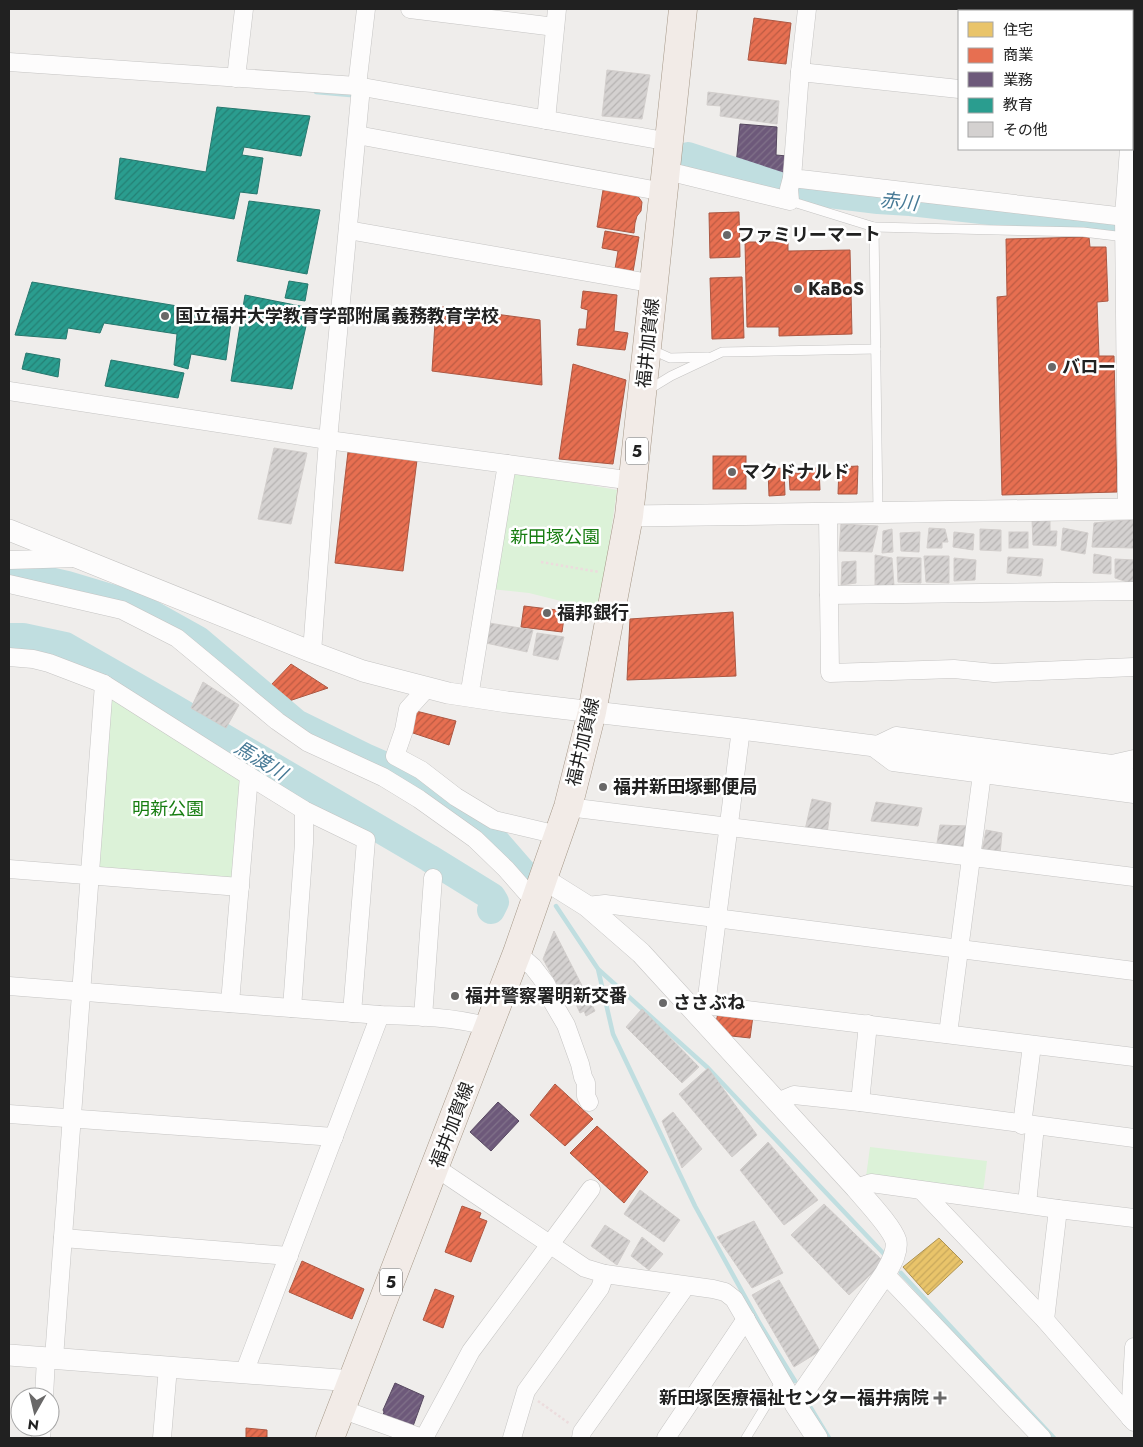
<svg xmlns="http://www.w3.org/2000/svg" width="1143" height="1447" font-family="Jost,'Noto Sans JP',sans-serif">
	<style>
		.park { fill: #dcf2d8 }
		.homes { fill: url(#homes-hatch); stroke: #ad9354 }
		.shops { fill: url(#shops-hatch); stroke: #ac5843 }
		.offices { fill: url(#offices-hatch); stroke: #56485f }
		.schools { fill: url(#schools-hatch); stroke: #27786e }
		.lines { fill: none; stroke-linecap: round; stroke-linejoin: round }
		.stream { stroke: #c0dee0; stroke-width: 4.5 }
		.river { stroke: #c0dee0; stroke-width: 28 }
		.building { fill: url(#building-hatch); stroke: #d2cecc }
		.service-casing { stroke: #c5c4c3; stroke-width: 10 }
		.minor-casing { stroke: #c5c4c3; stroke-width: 19 }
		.tertiary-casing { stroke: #c5c4c3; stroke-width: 22 }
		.primary-casing { stroke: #a59787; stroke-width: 29 }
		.path { stroke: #ecdcdd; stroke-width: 2.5; stroke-dasharray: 2.5 2.5; stroke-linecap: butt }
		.service { stroke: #fdfcfc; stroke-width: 9 }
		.minor { stroke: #fdfcfc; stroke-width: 18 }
		.tertiary { stroke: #fdfcfc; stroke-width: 21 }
		.primary { stroke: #f2ebe7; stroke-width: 28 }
		.poi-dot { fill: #696868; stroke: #fff; stroke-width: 2 }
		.labels { text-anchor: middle; stroke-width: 5; stroke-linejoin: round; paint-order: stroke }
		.shield { fill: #fff; stroke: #646464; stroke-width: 1 }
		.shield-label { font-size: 16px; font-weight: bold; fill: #212121 }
		.poi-label { font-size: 18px; font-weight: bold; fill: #212121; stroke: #fff; text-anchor: start }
		.street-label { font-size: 18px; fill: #212121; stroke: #fff }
		.park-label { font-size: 18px; fill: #177d11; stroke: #fff }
		.water-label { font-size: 19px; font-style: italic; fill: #477a96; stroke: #fff }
	</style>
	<defs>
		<pattern id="homes-hatch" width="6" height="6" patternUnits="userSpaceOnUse" patternTransform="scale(1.25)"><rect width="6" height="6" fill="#e9c46a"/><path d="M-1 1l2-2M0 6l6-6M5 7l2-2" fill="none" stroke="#c8a85c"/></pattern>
		<pattern id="shops-hatch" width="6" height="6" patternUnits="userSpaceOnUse" patternTransform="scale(1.25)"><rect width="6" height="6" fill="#e76f51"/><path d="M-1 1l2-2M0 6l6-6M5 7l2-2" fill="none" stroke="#bb5b43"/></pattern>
		<pattern id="offices-hatch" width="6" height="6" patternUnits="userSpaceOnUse" patternTransform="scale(1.25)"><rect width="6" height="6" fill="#6d597a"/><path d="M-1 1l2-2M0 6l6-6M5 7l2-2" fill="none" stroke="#81728a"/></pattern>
		<pattern id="schools-hatch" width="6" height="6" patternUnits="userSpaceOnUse" patternTransform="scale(1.25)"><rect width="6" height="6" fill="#2a9d8f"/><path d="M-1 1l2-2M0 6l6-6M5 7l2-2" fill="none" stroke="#248074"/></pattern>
		<pattern id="building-hatch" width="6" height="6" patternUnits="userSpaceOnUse" patternTransform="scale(1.25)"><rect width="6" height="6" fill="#d4d1d0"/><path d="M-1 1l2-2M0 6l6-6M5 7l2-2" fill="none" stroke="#b6b3b2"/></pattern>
	</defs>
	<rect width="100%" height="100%" fill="#efedeb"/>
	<g class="park">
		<path d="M 511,471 L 617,490 L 605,573 L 599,605 L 565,602 L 529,593 L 491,589 Z"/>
		<path d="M 104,684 L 249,776 L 240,887 L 90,875 Z"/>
		<path d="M 870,1147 L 987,1161 L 983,1192 L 866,1177 Z"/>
	</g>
	<path class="homes" d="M 939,1238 L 963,1262 L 928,1295 L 903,1267 Z"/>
	<g class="shops">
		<path d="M 754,18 L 791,23 L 786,64 L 748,60 Z"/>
		<path d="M 603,190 L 637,195 L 642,202 L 641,211 L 637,216 L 635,223 L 634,233 L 597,227 Z"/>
		<path d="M 739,212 L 740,257 L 710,258 L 709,213 Z"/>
		<path d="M 605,231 L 639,237 L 633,272 L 615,269 L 618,251 L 602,248 Z"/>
		<path d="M 1089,237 L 1090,247 L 1106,247 L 1108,301 L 1097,302 L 1099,356 L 1114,356 L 1117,492 L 1002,495 L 997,297 L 1007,296 L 1006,239 Z"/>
		<path d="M 745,242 L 788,242 L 788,251 L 850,250 L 852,334 L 779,336 L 779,327 L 747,327 Z"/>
		<path d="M 742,277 L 744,338 L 712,339 L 710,278 Z"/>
		<path d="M 583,291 L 617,295 L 614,331 L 628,333 L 625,350 L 577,345 L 579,329 L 586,329 L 588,310 L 581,308 Z"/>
		<path d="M 436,306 L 540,320 L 542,385 L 432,371 Z"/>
		<path d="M 573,364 L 626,380 L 613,464 L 559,459 Z"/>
		<path d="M 348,452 L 417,460 L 403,571 L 335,563 Z"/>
		<rect x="713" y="456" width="33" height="33"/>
		<path d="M 858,466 L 857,494 L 838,494 L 839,467 Z"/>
		<path d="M 784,468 L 785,495 L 769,496 L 768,469 Z"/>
		<path d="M 807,468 L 819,468 L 820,490 L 790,490 L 789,473 L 805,473 Z"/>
		<path d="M 524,606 L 565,611 L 562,632 L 521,627 Z"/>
		<path d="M 733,612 L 736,676 L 627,680 L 630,619 Z"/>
		<path d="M 291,664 L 328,688 L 289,701 L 271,685 Z"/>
		<path d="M 408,709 L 456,721 L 449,745 L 404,730 Z"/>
		<path d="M 718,1013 L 753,1016 L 750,1038 L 722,1035 L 715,1027 Z"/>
		<path d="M 555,1084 L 593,1119 L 565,1146 L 530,1115 Z"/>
		<path d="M 597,1126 L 648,1172 L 624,1203 L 570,1153 Z"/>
		<path d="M 462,1206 L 481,1213 L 479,1218 L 487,1221 L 471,1262 L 445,1252 Z"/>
		<path d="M 302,1261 L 364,1289 L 352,1319 L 289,1292 Z"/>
		<path d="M 435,1289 L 454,1296 L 443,1328 L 423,1320 Z"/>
		<path d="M 246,1428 L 267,1430 L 267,1438 L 246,1438 Z"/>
	</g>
	<g class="offices">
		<path d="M 740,124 L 777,127 L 776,155 L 787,156 L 784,181 L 736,165 Z"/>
		<path d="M 498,1102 L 519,1121 L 491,1151 L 470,1132 Z"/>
		<path d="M 395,1383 L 424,1396 L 412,1429 L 382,1418 L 384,1412 L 383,1410 Z"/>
	</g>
	<g class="schools">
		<path d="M 217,107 L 310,116 L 301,156 L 244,147 L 242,155 L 263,158 L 257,194 L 240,192 L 234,219 L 115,199 L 120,158 L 206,172 Z"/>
		<path d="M 249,201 L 320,210 L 307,274 L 237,261 Z"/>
		<path d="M 289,281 L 308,284 L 305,301 L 285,298 Z"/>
		<path d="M 32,282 L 232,315 L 226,360 L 191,354 L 188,369 L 174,365 L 177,334 L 104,323 L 100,333 L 68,328 L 66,339 L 15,335 Z"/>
		<path d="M 245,295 L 310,308 L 292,389 L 231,381 Z"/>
		<path d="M 26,353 L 60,359 L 58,377 L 22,369 Z"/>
		<path d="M 111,360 L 184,373 L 178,398 L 105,386 Z"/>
	</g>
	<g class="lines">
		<g class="stream">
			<path d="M 316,92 L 350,95"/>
			<path d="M 556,906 L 598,969 L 613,1034 L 695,1206 L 760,1324 L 795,1381"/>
			<path d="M 599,970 L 708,1068 L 885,1255"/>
			<path d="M 901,1273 L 1054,1438"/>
			<path d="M 809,1405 L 829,1438"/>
		</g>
		<g class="river">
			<path d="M 688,156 L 789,189 L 878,200 L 910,202 L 1115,225"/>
			<path d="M 9,572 L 67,585 L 137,606 L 198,640 L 296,723 L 365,757 L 415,779 L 493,838 L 525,875"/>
			<path d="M 9,637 L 23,637 L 65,646 L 170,706 L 429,858 L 492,897 L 495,902 L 491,910"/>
		</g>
	</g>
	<g class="building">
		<path d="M 607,70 L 650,75 L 642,119 L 602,116 Z"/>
		<path d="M 708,92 L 779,101 L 777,124 L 720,116 L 721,106 L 707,105 Z"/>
		<path d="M 274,448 L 307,453 L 291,524 L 258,519 Z"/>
		<path d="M 1032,518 L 1050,519 L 1050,531 L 1057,531 L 1056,546 L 1033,545 Z"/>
		<path d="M 1134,519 L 1134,548 L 1092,547 L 1094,523 Z"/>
		<path d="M 841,524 L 878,526 L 872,552 L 839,551 Z"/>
		<path d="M 929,528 L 945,529 L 948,542 L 942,542 L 942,548 L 927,548 Z"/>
		<path d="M 1063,528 L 1088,533 L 1085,554 L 1061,550 Z"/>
		<path d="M 892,529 L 893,552 L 882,553 L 883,531 Z"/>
		<path d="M 980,529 L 1001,530 L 1001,551 L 980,550 Z"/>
		<path d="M 920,532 L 919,552 L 901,551 L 900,533 Z"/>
		<path d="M 954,532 L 974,534 L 973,550 L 953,547 Z"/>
		<rect x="1009" y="532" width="19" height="16"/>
		<path d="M 1094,554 L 1111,557 L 1111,574 L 1093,573 Z"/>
		<path d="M 875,555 L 892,558 L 894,586 L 875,587 Z"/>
		<path d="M 924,556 L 949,556 L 949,583 L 926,582 Z"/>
		<path d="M 897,557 L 921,558 L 921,583 L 898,582 Z"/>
		<path d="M 1008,557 L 1043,559 L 1041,576 L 1007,573 Z"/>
		<path d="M 954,558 L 976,560 L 975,580 L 954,581 Z"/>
		<path d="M 1115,559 L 1134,560 L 1134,584 L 1115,578 Z"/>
		<path d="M 856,561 L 856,583 L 841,585 L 842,562 Z"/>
		<path d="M 489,623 L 533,630 L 527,652 L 486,643 Z"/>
		<path d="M 537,633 L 564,637 L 558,660 L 533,655 Z"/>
		<path d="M 203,682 L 239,705 L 226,728 L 191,708 Z"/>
		<path d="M 812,799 L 831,803 L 827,834 L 805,830 Z"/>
		<path d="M 876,802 L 922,808 L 918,826 L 871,821 Z"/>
		<path d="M 940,825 L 968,826 L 965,848 L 937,843 Z"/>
		<path d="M 986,830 L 1002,833 L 1000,854 L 982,851 Z"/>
		<path d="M 554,931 L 595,1011 L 586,1016 L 584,1011 L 580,1013 L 575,1002 L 572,1004 L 569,997 L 572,995 L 568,988 L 558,993 L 554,984 L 556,983 L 543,959 Z"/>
		<path d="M 642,1009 L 699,1067 L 682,1083 L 626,1027 Z"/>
		<path d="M 708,1068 L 757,1135 L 732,1157 L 679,1094 Z"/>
		<path d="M 673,1112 L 702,1149 L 682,1168 L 662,1121 Z"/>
		<path d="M 768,1142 L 818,1200 L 784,1225 L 740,1170 Z"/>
		<path d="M 640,1190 L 680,1220 L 664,1242 L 624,1214 Z"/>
		<path d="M 824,1204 L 884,1262 L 849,1295 L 791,1235 Z"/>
		<path d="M 754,1221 L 783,1273 L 752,1288 L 717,1237 Z"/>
		<path d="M 605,1225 L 630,1241 L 617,1265 L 591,1246 Z"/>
		<path d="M 642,1237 L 663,1254 L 649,1270 L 631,1256 Z"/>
		<path d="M 779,1280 L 820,1351 L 794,1367 L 752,1295 Z"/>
	</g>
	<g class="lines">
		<g class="service-casing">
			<g id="service">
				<path d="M 790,201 L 874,227 L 878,513"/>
				<path d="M 874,227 L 1083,232 L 1125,237"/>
				<path d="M 650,349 L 670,358 L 708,357"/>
				<path d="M 648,390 L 671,376 L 722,352 L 876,349"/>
				<path d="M 746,1438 L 782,1379"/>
			</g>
		</g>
		<g class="minor-casing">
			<g id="minor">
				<path d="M 410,9 L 555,27"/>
				<path d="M 807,9 L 800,72 L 792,178 L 1134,218"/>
				<path d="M 9,62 L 357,86 L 670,142"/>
				<path d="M 800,72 L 959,89"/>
				<path d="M 236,78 L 244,9"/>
				<path d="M 357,86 L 366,9"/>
				<path d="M 1132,98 L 1134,58"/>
				<path d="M 546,120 L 557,9"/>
				<path d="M 357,135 L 664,192"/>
				<path d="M 667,171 L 790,201 L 789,189 L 792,178"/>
				<path d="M 348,230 L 655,284"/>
				<path d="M 9,391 L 328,440 L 634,481"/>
				<path d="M 1127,509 L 1124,216 L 1129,149"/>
				<path d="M 828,514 L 830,673 L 954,669 L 994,673 L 1134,667"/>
				<path d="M 9,560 L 77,558"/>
				<path d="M 9,584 L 122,610 L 177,638 L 277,721 L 307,742 L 383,777 L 419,799 L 475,839 L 506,869 L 535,902"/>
				<path d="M 829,595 L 1134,591"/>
				<path d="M 312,652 L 328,440 L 361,87"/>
				<path d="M 9,657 L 33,659 L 49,663 L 104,684 L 249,776 L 230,1003"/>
				<path d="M 427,688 L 408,709 L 404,730 L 395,756 L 421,770 L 456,797 L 494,820 L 558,835"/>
				<path d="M 469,697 L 507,464"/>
				<path d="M 1134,759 L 1112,764 L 896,736 L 873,747 L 893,762 L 1134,794"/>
				<path d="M 249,776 L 304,810 L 366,840 L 352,1013"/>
				<path d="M 568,807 L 1134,877"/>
				<path d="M 9,869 L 240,887"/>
				<path d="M 587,906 L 605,904 L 1134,971"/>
				<path d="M 517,953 L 533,967 L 546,984 L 550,993 L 552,1001 L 566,1025 L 580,1064 L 583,1077 L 586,1083 L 586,1096 L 589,1102"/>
				<path d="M 9,986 L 380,1015 C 417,1016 455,1017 490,1027"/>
				<path d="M 706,1005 L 741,729"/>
				<path d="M 292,1008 L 304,843 L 304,810"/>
				<path d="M 693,1010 L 706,1005 L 1134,1057"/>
				<path d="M 423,1017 L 433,878"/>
				<path d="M 948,1034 L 982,774"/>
				<path d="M 777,1102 L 794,1095 L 860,1102 L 1134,1138"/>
				<path d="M 860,1102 L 868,1024"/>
				<path d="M 9,1114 L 334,1137"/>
				<path d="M 1022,1125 L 1032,1045"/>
				<path d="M 435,1167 L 585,1268 L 605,1274 L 713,1289 L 725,1292 L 734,1299 L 795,1404"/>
				<path d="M 856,1188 L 871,1183 L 1058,1209 L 1134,1218"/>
				<path d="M 922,1191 L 1045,1320 L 1134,1422"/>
				<path d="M 1027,1204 L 1035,1126"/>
				<path d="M 63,1238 L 289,1256"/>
				<path d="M 885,1274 L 1042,1438"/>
				<path d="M 1045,1320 L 1058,1209"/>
				<path d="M 54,1358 L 104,684"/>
				<path d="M 244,1373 L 380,1015"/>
				<path d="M 44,1397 L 46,1358"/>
				<path d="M 342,1408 L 355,1414 L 422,1438"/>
				<path d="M 1130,1418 L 1134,1347"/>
				<path d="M 41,1438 L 42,1427"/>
				<path d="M 162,1438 L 168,1367"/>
				<path d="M 424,1438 L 471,1351 L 591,1189"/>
				<path d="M 512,1438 L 526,1391 L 600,1288 L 605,1274"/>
				<path d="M 581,1438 L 582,1432 L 686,1286"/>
				<path d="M 666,1438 L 746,1319"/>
			</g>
		</g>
		<g class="tertiary-casing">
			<g id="tertiary">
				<path d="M 629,516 L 1134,509"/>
				<path d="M 9,530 L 312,652 L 363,671 L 448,693 L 507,702 L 741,729 L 1134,779"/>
				<path d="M 544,879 L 587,906 L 641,953 L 856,1188 C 866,1200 892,1227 896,1241 C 898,1253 890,1265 885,1274 L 795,1404 L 817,1438"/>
				<path d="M 9,1355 L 353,1381"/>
			</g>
		</g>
		<g class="primary-casing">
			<path id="primary" d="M 330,1438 L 517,953 L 568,807 L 592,712 L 629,516 L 683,9"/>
		</g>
		<g class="path">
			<path d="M 541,562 L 599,572"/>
			<path d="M 538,1401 L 570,1424"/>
		</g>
		<use href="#service" class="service"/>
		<use href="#minor" class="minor"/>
		<use href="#tertiary" class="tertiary"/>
		<use href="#primary" class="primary"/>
	</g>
	<g class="poi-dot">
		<circle cx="727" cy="235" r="5"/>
		<circle cx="798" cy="289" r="5"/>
		<circle cx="165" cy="316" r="5"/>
		<circle cx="1052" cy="367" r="5"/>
		<circle cx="732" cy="472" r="5"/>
		<circle cx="547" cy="613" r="5"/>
		<circle cx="603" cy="787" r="5"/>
		<circle cx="455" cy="996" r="5"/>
		<circle cx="663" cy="1003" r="5"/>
		<path d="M937.5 1390.5h5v5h5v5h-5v5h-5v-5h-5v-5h5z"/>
	</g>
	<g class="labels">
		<g class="shield">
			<rect x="626" y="437.5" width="22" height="27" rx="4"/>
			<rect x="380" y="1268.5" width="22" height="27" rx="4"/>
		</g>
		<g class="shield-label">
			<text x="637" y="457">5</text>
			<text x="391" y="1288">5</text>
		</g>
		<g class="poi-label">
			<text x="737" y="241">ファミリーマート</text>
			<text x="808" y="295">KaBoS</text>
			<text x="175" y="322">国立福井大学教育学部附属義務教育学校</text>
			<text x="1062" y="373">バロー</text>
			<text x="742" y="478">マクドナルド</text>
			<text x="557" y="619">福邦銀行</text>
			<text x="613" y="793">福井新田塚郵便局</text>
			<text x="465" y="1002">福井警察署明新交番</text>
			<text x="673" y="1009">ささぶね</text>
			<text x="929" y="1404" text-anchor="end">新田塚医療福祉センター福井病院</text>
		</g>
		<g class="street-label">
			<text transform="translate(648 343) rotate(-84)" y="6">福井加賀線</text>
			<text transform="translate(583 742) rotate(-77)" y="6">福井加賀線</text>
			<text transform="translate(452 1125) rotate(-69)" y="6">福井加賀線</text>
		</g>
		<g class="park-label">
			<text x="555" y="543">新田塚公園</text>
			<text x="168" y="815">明新公園</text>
		</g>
		<g class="water-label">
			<text transform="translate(899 201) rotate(6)" y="7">赤川</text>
			<text transform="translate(261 760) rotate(31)" y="7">馬渡川</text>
		</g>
	</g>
	<rect width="1143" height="1447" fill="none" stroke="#212121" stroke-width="20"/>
	<rect x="958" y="10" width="175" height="140" fill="#ffffff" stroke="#a6a6a6"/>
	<rect x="968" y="22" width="25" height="15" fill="#e9c46a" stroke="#a6a6a6"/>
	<text x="1003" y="35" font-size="15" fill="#212121">住宅</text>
	<rect x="968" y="48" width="25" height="15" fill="#e76f51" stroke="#a6a6a6"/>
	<text x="1003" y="60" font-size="15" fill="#212121">商業</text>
	<rect x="968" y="72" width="25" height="15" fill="#6d597a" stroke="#a6a6a6"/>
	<text x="1003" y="85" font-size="15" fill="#212121">業務</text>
	<rect x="968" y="98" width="25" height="15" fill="#2a9d8f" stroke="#a6a6a6"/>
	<text x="1003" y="110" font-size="15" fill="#212121">教育</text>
	<rect x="968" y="122" width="25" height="15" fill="#d4d1d0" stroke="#a6a6a6"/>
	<text x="1003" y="135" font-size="15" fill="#212121">その他</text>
	<g transform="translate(35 1412) rotate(188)"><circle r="24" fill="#ffffff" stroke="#a6a6a6"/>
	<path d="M0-4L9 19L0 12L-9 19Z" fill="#696868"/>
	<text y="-8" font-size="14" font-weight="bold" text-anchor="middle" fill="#212121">N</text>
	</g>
</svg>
